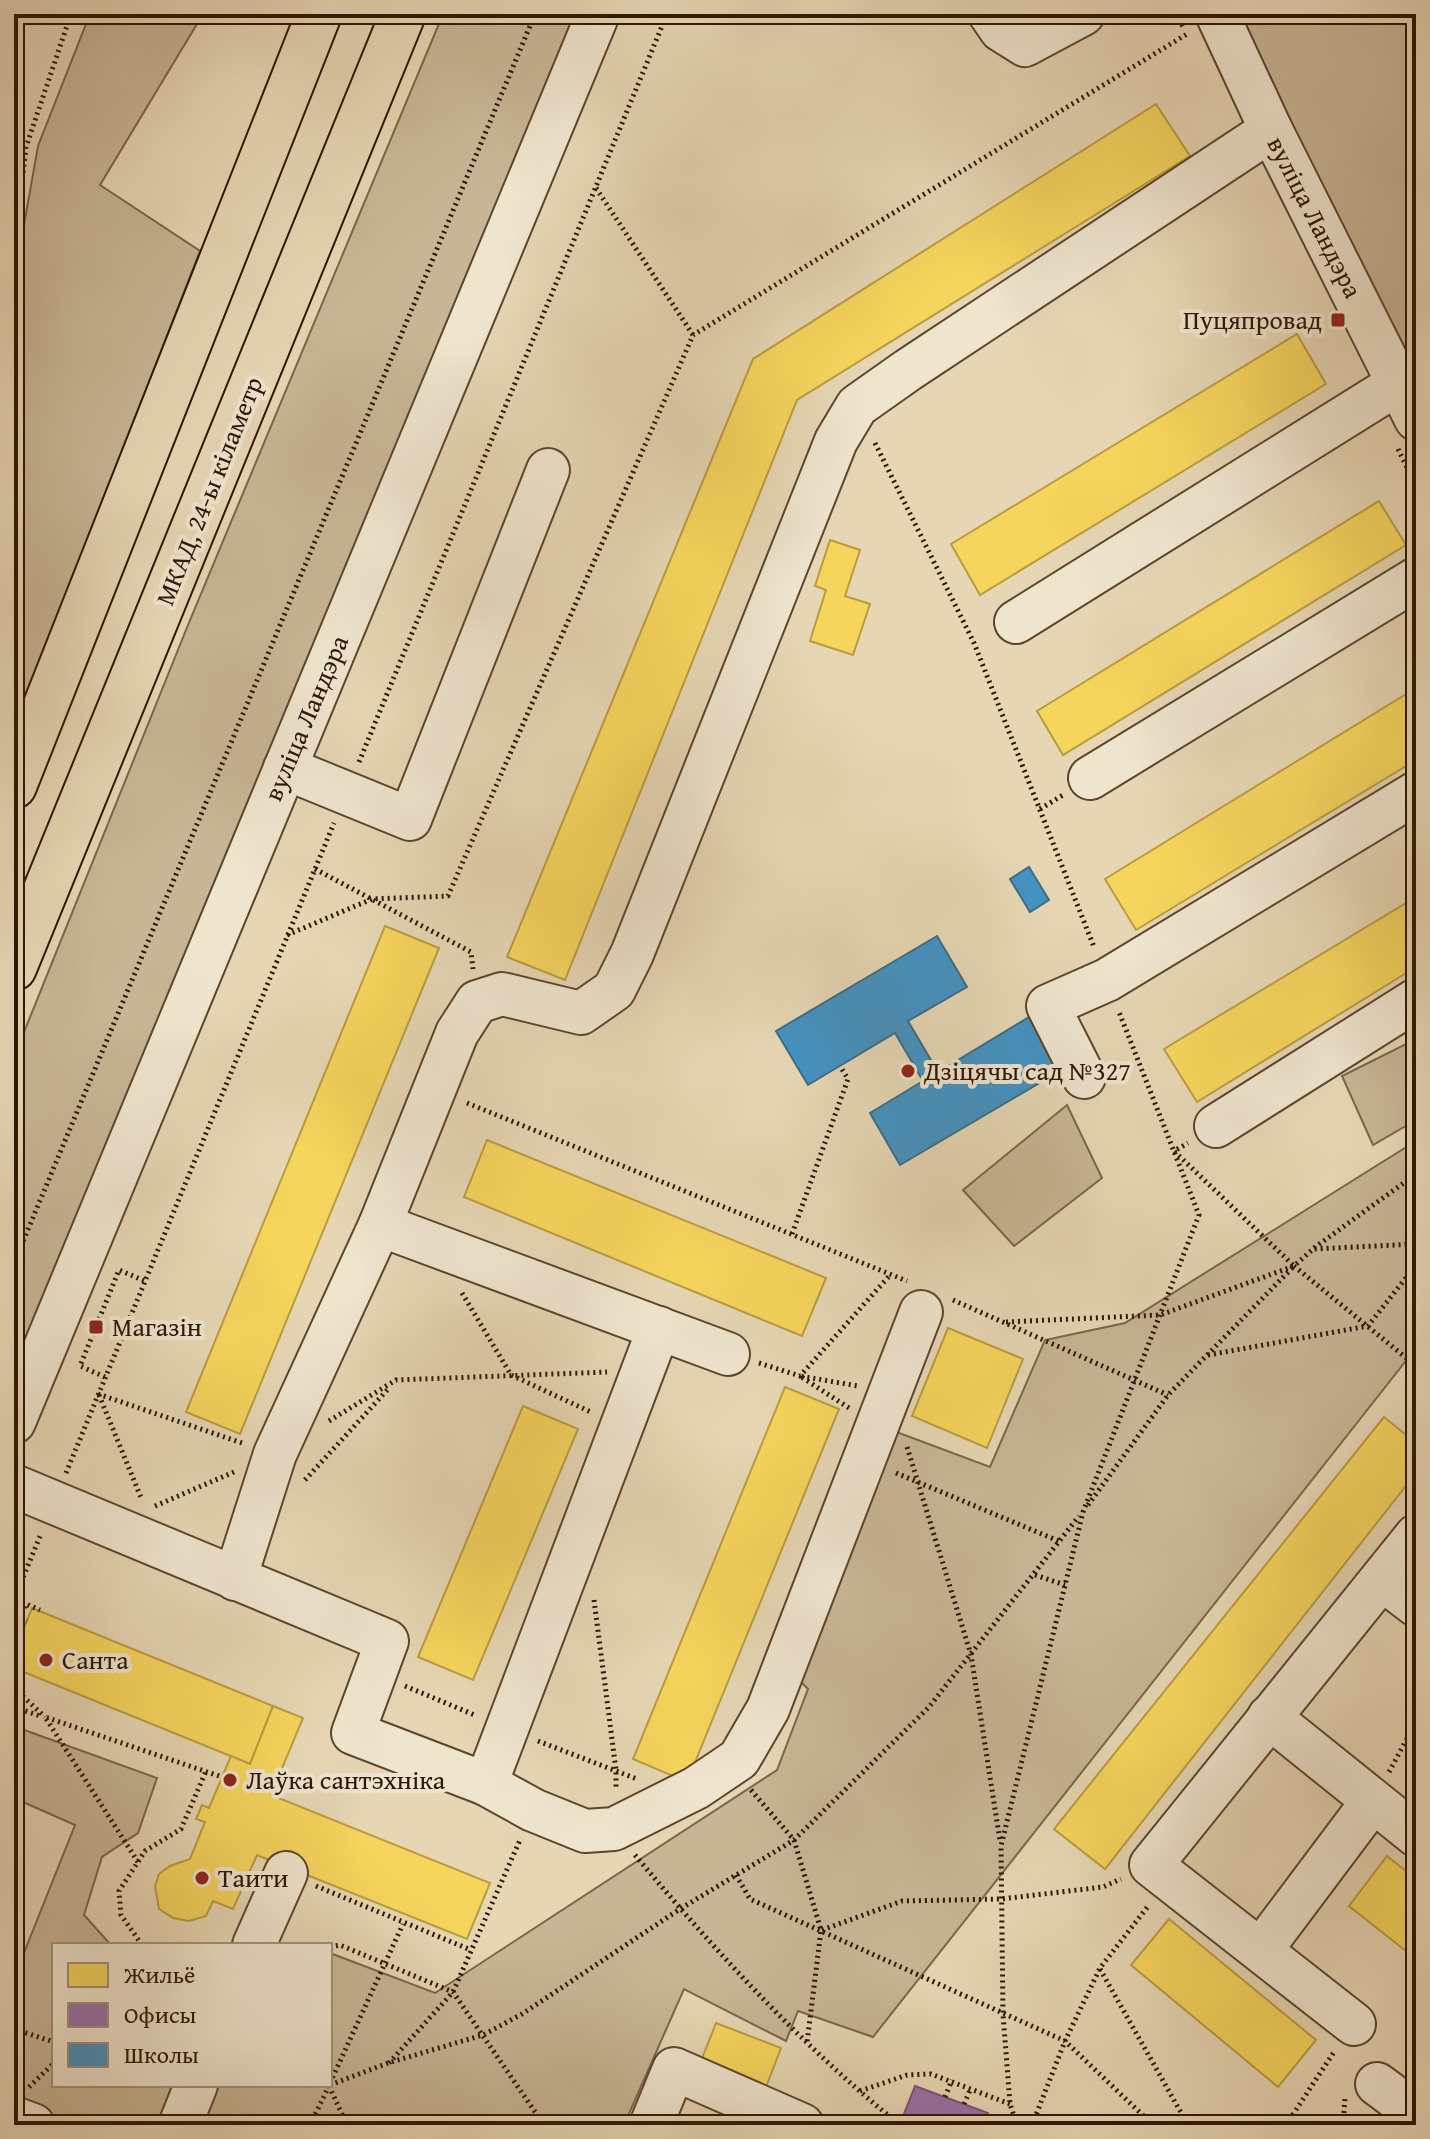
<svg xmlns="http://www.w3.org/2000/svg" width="1430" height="2139" font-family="'Gentium Book Plus',serif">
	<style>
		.green { fill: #c7b595; stroke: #7a664a; stroke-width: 2 }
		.homes { fill: #f6d55c; stroke: #ba9c40; stroke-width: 2 }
		.offices { fill: #9970ab; stroke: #795578; stroke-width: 2 }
		.schools { fill: #4393c3; stroke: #3c6e88; stroke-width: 2 }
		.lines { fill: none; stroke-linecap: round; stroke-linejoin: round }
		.minor-casing { stroke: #5b462d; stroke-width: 46 }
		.highway-casing { stroke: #2d1600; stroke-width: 48 }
		.path { stroke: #2d1600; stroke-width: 5; stroke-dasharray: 2 4; stroke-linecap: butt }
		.minor { stroke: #efe4ce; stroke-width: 42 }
		.highway { stroke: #e6d6b3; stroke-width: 44 }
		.poi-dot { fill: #8f2418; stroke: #efe4ce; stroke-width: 3 }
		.labels { text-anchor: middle; stroke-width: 8; stroke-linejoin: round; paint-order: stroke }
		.street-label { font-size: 26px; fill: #2d1600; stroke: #efe4ce }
		.poi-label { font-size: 26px; fill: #2d1600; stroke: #efe4ce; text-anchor: start }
	</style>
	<rect width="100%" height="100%" fill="#e6d6b3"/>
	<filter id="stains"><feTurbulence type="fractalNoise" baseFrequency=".0025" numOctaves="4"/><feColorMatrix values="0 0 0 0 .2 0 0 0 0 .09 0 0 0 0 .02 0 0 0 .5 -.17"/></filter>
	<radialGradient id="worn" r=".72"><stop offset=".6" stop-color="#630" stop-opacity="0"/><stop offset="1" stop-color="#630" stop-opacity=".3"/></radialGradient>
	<g class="green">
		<path d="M 90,14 L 203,14 L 100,185 L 200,251 L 14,729 L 14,312 L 24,225 L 38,146 Z"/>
		<path d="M 443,14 L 583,14 L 14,1368 L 14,1057 L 188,625 Z"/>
		<path d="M 1237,14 L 1416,14 L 1416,385 Z"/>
		<path d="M 1416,1039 L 1416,1120 L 1373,1145 L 1342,1076 Z"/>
		<path d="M 1067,1105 L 1102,1178 L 1014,1246 L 963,1190 Z"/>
		<path d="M 1416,1141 L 1416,1348 L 873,2037 L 798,2011 L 786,2041 L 684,1989 L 624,2125 L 14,2125 L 14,1978 L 75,1825 L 14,1798 L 16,1727 L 157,1778 L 138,1833 L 102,1857 L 84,1915 L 111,1945 L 54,1945 L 54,2085 L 330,2085 L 330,1953 L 435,1993 L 777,1770 L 808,1689 L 794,1675 L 886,1428 L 990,1467 L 1045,1340 L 1125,1323 Z"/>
	</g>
	<g class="homes">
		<path d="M 1156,104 L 1190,156 L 797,400 L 565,980 L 507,957 L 753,359 Z"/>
		<path d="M 1297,334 L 1326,384 L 980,595 L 951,544 Z"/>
		<path d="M 1379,501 L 1406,545 L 1063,755 L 1037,711 Z"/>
		<path d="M 830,540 L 860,550 L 845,596 L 870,604 L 853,655 L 810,641 L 826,590 L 815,586 Z"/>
		<path d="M 1416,688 L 1416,760 L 1136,930 L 1105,879 Z"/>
		<path d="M 1416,897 L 1416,967 L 1197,1102 L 1164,1049 Z"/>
		<path d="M 385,926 L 439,948 L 240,1434 L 186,1412 Z"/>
		<path d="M 487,1140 L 826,1278 L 802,1336 L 464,1197 Z"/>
		<path d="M 948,1328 L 1023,1359 L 987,1448 L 912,1416 Z"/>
		<path d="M 785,1387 L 839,1409 L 687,1782 L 633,1759 Z"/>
		<path d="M 523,1406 L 578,1429 L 473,1680 L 418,1657 Z"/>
		<path d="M 1384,1417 L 1416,1443 L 1416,1473 L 1105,1869 L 1054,1829 Z"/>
		<path d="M 32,1608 L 273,1706 L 250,1764 L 14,1668 L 14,1652 Z"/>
		<path d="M 273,1706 L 303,1718 L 271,1795 L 490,1883 L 467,1939 L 257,1855 L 233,1909 L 213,1901 L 206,1916 L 189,1921 L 173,1918 L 159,1909 L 155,1886 L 159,1874 L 170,1866 L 190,1859 L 205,1822 L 196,1819 L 202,1805 L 209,1808 L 231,1756 L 250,1764 Z"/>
		<path d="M 1387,1856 L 1416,1879 L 1416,1959 L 1349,1906 Z"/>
		<path d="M 1169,1919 L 1316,2040 L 1278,2087 L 1131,1965 Z"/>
		<path d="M 716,2023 L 781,2048 L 766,2087 L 701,2061 Z"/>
	</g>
	<path class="offices" d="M 915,2086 L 988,2113 L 983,2125 L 917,2125 L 902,2119 Z"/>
	<g class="schools">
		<path d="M 1029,867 L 1049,900 L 1030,912 L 1010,879 Z"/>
		<path d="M 937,936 L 967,987 L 908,1021 L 938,1072 L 1029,1017 L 1060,1071 L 900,1165 L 870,1113 L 923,1081 L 895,1033 L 808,1085 L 776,1031 Z"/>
	</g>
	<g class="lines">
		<g class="minor-casing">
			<g id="minor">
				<path d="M 990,14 L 1001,30 L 1025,45 L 1083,14"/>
				<path d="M 1217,14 L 1271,130 L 1416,419"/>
				<path d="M 1016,622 L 1399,383"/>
				<path d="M 285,768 L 410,819 L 548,470"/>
				<path d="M 1090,778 L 1416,579"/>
				<path d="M 1084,1077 L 1048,1006 L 1107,980 L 1416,793"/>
				<path d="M 1216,1126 L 1416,1000"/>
				<path d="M 380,1225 L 728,1354"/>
				<path d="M 14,1422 L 598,14"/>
				<path d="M 14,1486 L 387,1641 L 353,1733 L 486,1784 L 533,1810 L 585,1831 L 614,1829 L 696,1788 L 739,1759 L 768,1709 L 921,1312"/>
				<path d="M 235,1579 L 275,1454 L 380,1225 L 457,1033 L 477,1002 L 502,994 L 581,1013 L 614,990 L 632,954 L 836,441 L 857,406 L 908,370 L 1271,130"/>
				<path d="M 1382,1579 L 1416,1605"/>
				<path d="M 1269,1717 L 1416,1835"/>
				<path d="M 486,1784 L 659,1328"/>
				<path d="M 254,1945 L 286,1873"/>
				<path d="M 1261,1950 L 1372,1802"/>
				<path d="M 1354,2024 L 1151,1865 L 1416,1536"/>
				<path d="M 1377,2084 L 1416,2113"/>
				<path d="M 14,2118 L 33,2125"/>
				<path d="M 180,2125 L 196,2085"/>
				<path d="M 651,2125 L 674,2069 L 802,2125"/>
			</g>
		</g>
		<g class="highway-casing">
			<g id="highway">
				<path d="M 14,786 L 319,14"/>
				<path d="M 14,968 L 403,14"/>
			</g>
		</g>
		<g class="path">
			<path d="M 1176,14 L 1183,27"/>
			<path d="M 1412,14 L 1416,22"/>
			<path d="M 596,188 L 693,335"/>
			<path d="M 14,250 L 26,147 L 71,14"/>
			<path d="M 875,443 L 974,643 L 1094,947"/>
			<path d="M 1398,449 L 1416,486"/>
			<path d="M 359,762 L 667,14"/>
			<path d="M 1040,809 L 1063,795"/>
			<path d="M 315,869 L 471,952 L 473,969"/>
			<path d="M 287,935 L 372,899 L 448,896 L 693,335 L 1187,34"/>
			<path d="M 467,1103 L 907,1281"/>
			<path d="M 792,1234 L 848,1079 L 840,1066"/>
			<path d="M 1314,1248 L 1416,1174"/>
			<path d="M 14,1263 L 535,14"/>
			<path d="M 1294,1266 L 1416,1366"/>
			<path d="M 462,1293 L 511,1375 L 593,1413"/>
			<path d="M 953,1300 L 1168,1395"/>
			<path d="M 1006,1322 L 1160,1315 L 1294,1266 L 1313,1249 L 1416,1244"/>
			<path d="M 1208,1355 L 1368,1326 L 1416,1265"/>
			<path d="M 759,1363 L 800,1376 L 891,1274"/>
			<path d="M 105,1377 L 80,1366 L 119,1270 L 145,1281"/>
			<path d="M 98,1394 L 242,1443"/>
			<path d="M 99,1395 L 142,1500"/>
			<path d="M 849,1408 L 800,1376 L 858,1386"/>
			<path d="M 329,1421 L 396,1380 L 607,1372"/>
			<path d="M 907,1447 L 971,1655 L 1000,1841"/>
			<path d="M 66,1473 L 334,823"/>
			<path d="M 896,1473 L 1061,1542"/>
			<path d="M 305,1480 L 390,1387"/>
			<path d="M 1088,1505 L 1168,1395 L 1294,1266 L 1174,1151 L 1188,1143"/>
			<path d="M 155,1506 L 234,1472"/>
			<path d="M 1035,1575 L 1065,1585"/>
			<path d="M 14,1599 L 41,1534"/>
			<path d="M 594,1600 L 616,1770 L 616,1789"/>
			<path d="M 20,1619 L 26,1604 L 40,1610"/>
			<path d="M 14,1635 L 20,1619 L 27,1621"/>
			<path d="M 14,1649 L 15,1650"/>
			<path d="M 405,1686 L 477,1716"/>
			<path d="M 14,1688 L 45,1717"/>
			<path d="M 14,1707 L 40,1716"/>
			<path d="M 538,1741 L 637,1779"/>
			<path d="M 1389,1772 L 1416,1722"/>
			<path d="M 751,1790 L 794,1840 L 821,1930 L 807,2043"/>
			<path d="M 635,1855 C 716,1952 802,2046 900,2125"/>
			<path d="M 138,1862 L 45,1717 L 222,1777"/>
			<path d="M 736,1875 L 750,1899 L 1065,2041 L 1153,2125"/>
			<path d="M 316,1886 L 471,1950"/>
			<path d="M 822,1930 L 902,1901 L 1001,1899 L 1103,1887 L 1121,1879"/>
			<path d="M 142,1945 L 121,1915 L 119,1891 L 145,1851 L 181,1829 L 206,1771"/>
			<path d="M 330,1947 L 340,1945 L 453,1992 L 544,2125"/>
			<path d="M 1100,1969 L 1188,2125"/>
			<path d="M 14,2029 L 54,2042"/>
			<path d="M 389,2063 L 453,1992 L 520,1840"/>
			<path d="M 330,2083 L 403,1924"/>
			<path d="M 260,2085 L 330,2085"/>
			<path d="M 330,2085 L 388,2063 L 483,2035 L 522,2014 L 680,1909 L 794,1840 L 929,1707 L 1079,1516"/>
			<path d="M 329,2086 L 347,2125"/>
			<path d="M 29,2087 L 54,2063"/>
			<path d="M 860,2091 L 907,2075 L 931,2074 L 1010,2104"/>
			<path d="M 945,2097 L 952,2080"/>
			<path d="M 964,2104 L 971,2088"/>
			<path d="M 310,2125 L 329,2086"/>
			<path d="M 1017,2125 L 1010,2104 L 1003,2014 L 1001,1846 L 1083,1512 L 1199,1215 L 1119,1012"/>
			<path d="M 1032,2125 L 1065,2041 L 1100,1968 L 1149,1905"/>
			<path d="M 1286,2125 L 1334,2052"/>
			<path d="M 1343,2125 L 1345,2098"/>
		</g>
		<use href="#minor" class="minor"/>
		<use href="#highway" class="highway"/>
	</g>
	<g class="poi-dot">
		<rect x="1330" y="312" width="16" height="16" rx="4"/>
		<circle cx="908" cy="1071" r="8"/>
		<rect x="88" y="1319" width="16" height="16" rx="4"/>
		<circle cx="46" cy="1660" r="8"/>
		<circle cx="230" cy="1780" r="8"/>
		<circle cx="202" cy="1878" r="8"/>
	</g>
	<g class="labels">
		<g class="street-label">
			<text transform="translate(1315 217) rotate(63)" y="9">вуліца Ландэра</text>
			<text transform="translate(209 491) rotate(-68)" y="9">МКАД, 24-ы кіламетр</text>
			<text transform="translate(306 718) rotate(-67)" y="9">вуліца Ландэра</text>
		</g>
		<g class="poi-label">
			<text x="1322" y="329" text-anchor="end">Пуцяпровад</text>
			<text x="924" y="1080">Дзіцячы сад №327</text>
			<text x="112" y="1336">Магазін</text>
			<text x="62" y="1669">Санта</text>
			<text x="246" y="1789">Лаўка сантэхніка</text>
			<text x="218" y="1887">Таити</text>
		</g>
	</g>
	<rect width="1430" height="2139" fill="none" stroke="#e6d6b3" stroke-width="48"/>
	<rect x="16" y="16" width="1398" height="2107" fill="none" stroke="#2d1600" stroke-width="4"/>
	<rect x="24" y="24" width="1382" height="2091" fill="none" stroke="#2d1600" stroke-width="2"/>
	<rect x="52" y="1943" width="280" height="144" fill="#efe4ce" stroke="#a1927c" stroke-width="2"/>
	<rect x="68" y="1963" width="40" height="24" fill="#f6d55c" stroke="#a1927c" stroke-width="2"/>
	<text x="124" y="1983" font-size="24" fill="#2d1600">Жильё</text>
	<rect x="68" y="2003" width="40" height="24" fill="#9970ab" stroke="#a1927c" stroke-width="2"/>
	<text x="124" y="2023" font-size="24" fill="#2d1600">Офисы</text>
	<rect x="68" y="2043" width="40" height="24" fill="#4393c3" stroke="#a1927c" stroke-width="2"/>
	<text x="124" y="2063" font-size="24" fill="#2d1600">Школы</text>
	<rect width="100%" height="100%" filter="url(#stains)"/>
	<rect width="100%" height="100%" fill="url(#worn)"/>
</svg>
